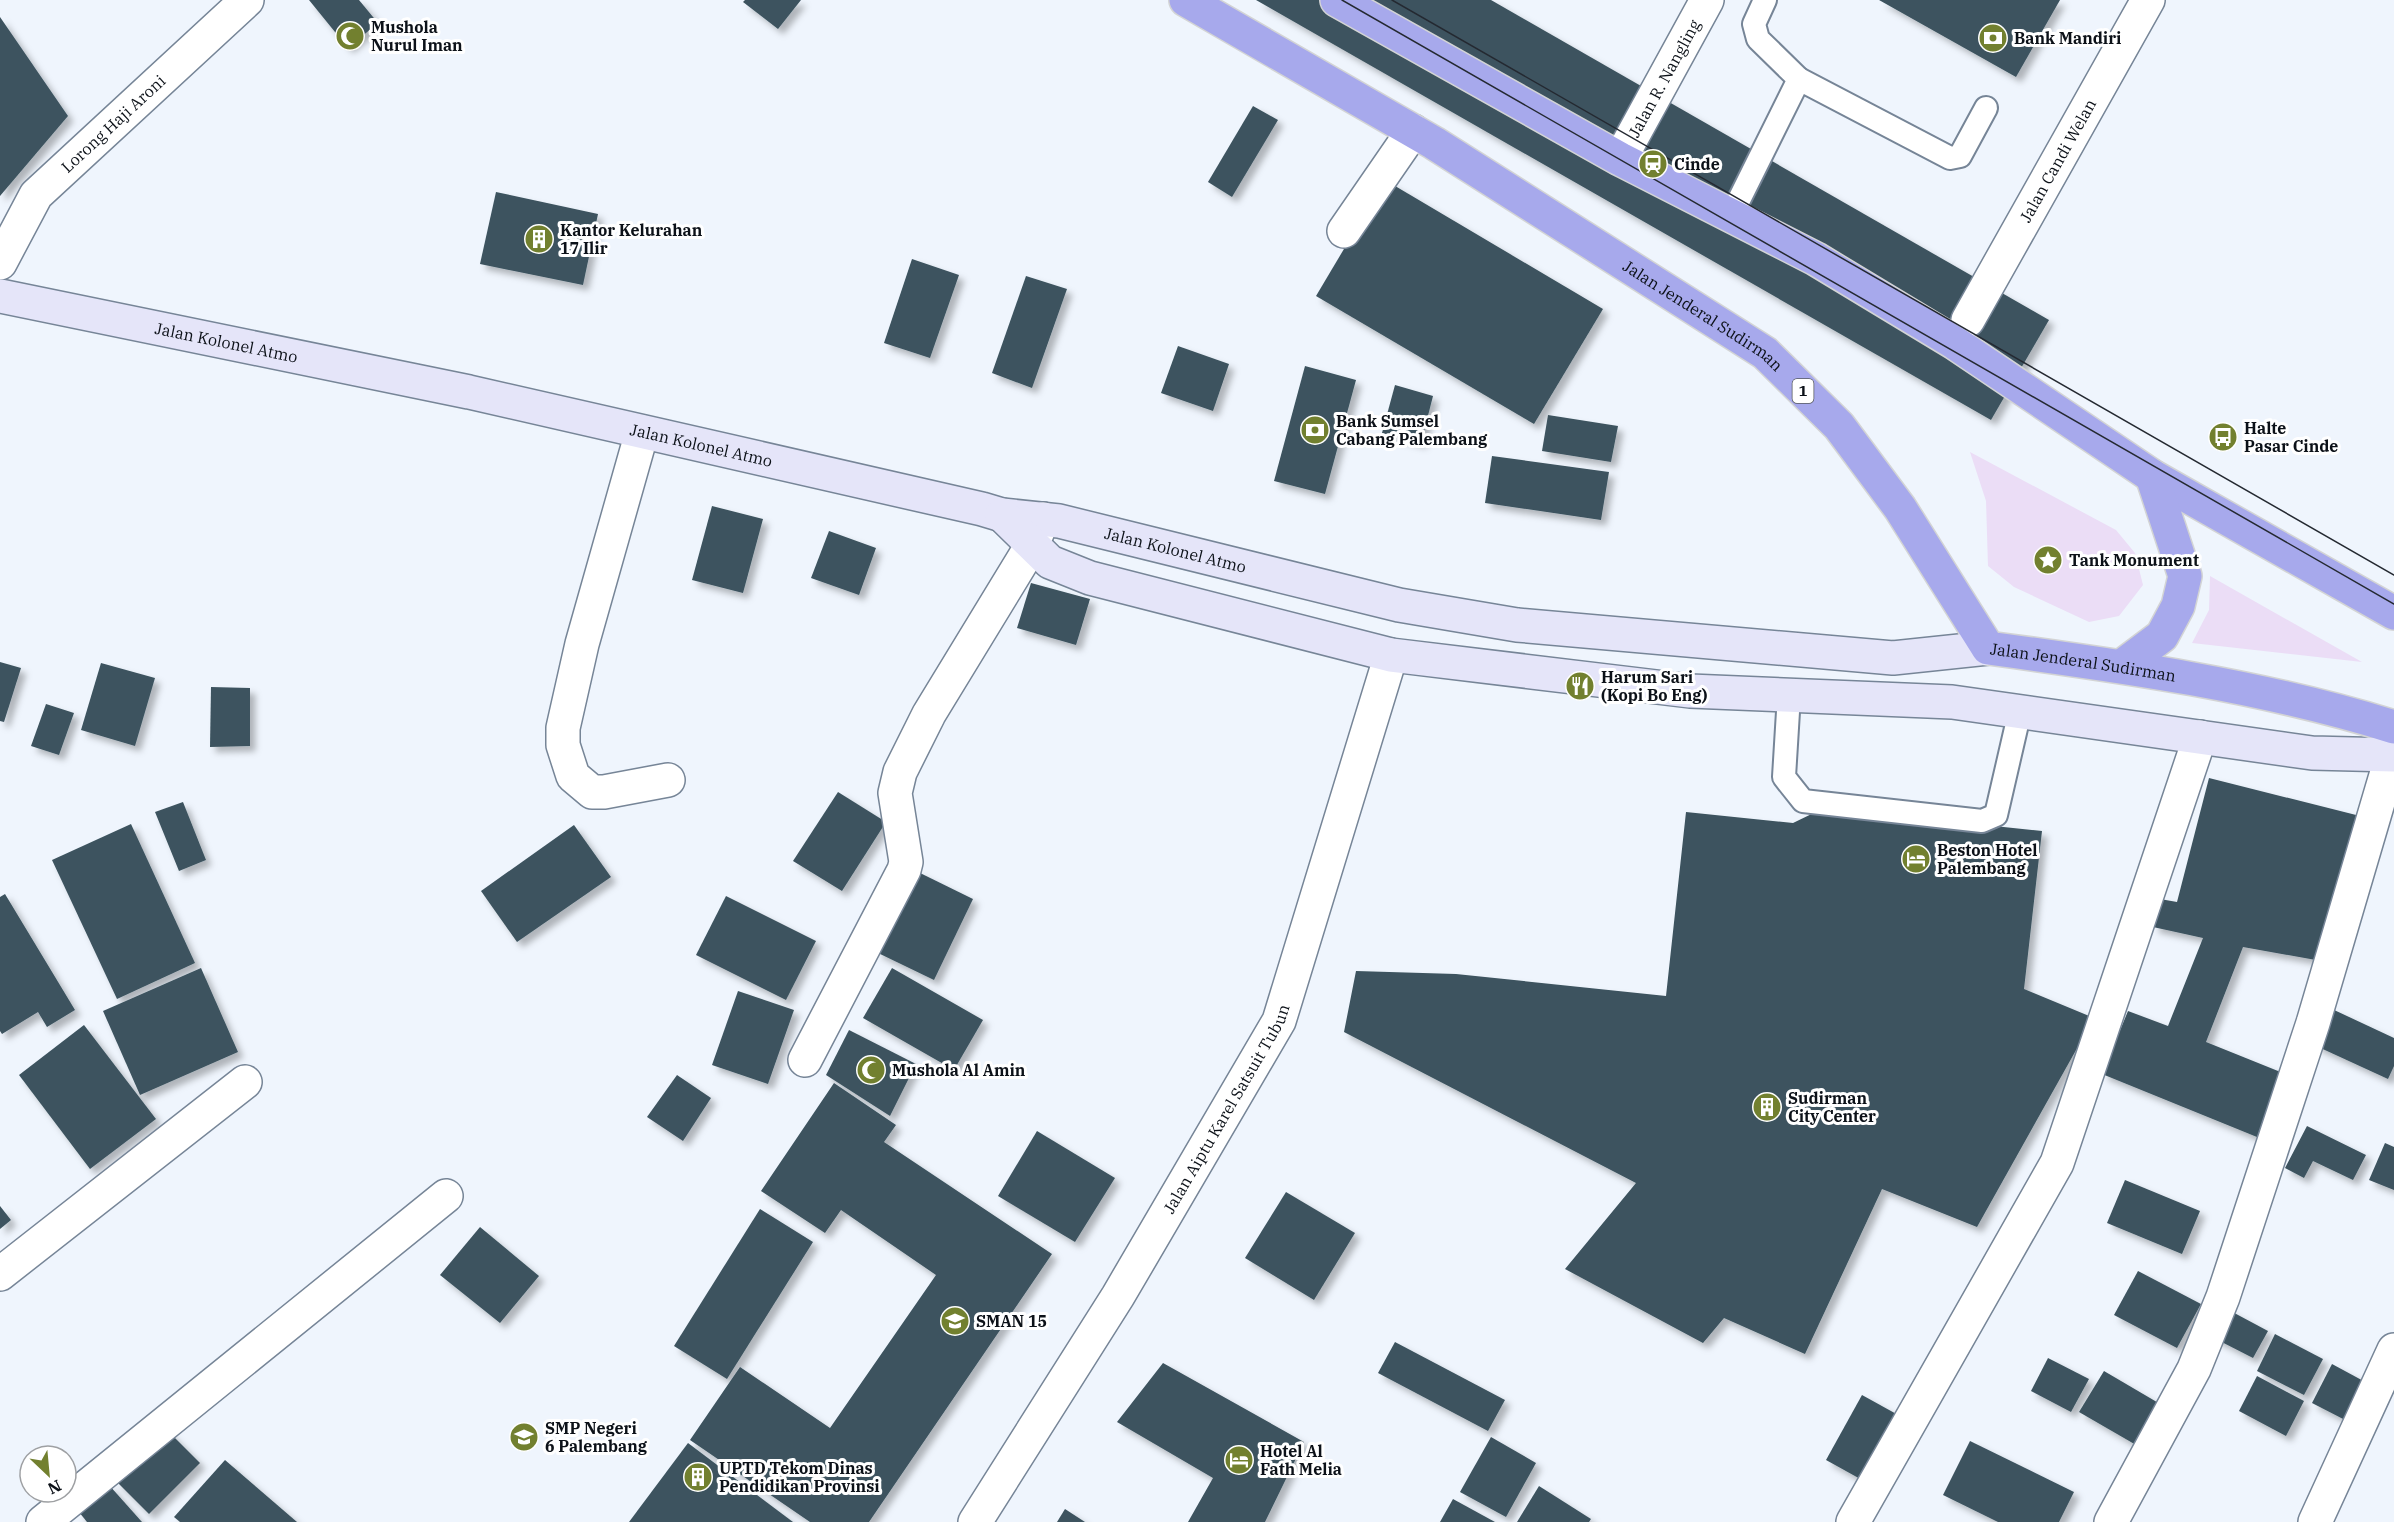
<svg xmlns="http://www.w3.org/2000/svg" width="2394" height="1522" font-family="'IBM Plex Serif',serif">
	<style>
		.green { fill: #ebddf6 }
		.building { fill: #3c535e; filter: url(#shadow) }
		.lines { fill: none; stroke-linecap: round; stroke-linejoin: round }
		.lane-casing { stroke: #768597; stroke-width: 26 }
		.street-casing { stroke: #768597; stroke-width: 36 }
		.secondary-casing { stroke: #768597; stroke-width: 36 }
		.highway-casing { stroke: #d3d4d5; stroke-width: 36 }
		.lane { stroke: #fff; stroke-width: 22 }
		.street { stroke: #fff; stroke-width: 33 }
		.secondary { stroke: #e5e5f9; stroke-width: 33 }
		.highway { stroke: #a7a9ec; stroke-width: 33 }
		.tram { stroke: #242931; stroke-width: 1.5 }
		.labels { text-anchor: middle; stroke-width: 6; stroke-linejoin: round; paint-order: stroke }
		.shield { fill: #fff; stroke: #55585d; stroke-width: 1.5 }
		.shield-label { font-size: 15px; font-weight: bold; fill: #0c1118 }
		.poi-label { font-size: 16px; font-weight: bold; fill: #0c1118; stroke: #fff; text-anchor: start }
		.street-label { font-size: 16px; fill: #0c1118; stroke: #fff }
	</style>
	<defs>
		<filter id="shadow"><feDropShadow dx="5.5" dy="5.5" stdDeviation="3" flood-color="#0004"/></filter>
	</defs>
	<rect width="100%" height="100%" fill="#eff5fd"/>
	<g class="green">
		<path d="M 1970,452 L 2116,530 L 2135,553 L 2143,585 L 2119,616 L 2089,622 L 2014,587 L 1988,566 L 1986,501 Z"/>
		<path d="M 2210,576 L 2362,662 L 2192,643 L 2209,610 Z"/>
	</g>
	<g class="building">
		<path d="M 309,0 L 359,0 L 378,23 L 348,48 Z"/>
		<path d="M 745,0 L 801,0 L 778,29 L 743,2 Z"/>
		<path d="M 1256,0 L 1491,0 L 2049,320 L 1991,420 Z"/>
		<path d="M 1879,0 L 2060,0 L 2016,77 Z"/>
		<path d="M 0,17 L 68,116 L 0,196 Z"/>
		<path d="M 1253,106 L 1278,120 L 1232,197 L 1208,182 Z"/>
		<path d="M 1385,180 L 1603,309 L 1534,424 L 1316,296 Z"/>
		<path d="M 496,192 L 598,214 L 583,285 L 480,264 Z"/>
		<path d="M 912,259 L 959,275 L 930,358 L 884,343 Z"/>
		<path d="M 1026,276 L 1067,289 L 1032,388 L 992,373 Z"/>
		<path d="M 1178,346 L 1229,364 L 1213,411 L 1161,393 Z"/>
		<path d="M 1305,366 L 1356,380 L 1325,494 L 1274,481 Z"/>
		<path d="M 1395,385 L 1433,396 L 1421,443 L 1382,433 Z"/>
		<path d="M 1548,415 L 1618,426 L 1611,462 L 1542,451 Z"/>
		<path d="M 1492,456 L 1609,472 L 1601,520 L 1485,503 Z"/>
		<path d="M 712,506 L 763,519 L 743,593 L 692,580 Z"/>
		<path d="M 829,531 L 876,548 L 859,595 L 811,578 Z"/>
		<path d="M 1031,583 L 1090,599 L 1076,645 L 1017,628 Z"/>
		<path d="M 0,662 L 21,668 L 4,722 L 0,721 Z"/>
		<path d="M 101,663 L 155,678 L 135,746 L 81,730 Z"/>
		<path d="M 211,687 L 250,688 L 250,746 L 210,747 Z"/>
		<path d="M 46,704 L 74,713 L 59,755 L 31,746 Z"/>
		<path d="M 2209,778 L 2364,817 L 2327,962 L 2243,947 L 2206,1042 L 2283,1073 L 2257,1137 L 2102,1074 L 2128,1011 L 2168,1026 L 2203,938 L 2153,927 L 2160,899 L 2177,902 Z"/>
		<path d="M 838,792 L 886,822 L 842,891 L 793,861 Z"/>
		<path d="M 183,802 L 206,860 L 179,871 L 155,812 Z"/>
		<path d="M 1824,808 L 2042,831 L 2024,989 L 2094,1018 L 1977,1227 L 1882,1189 L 1805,1354 L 1724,1318 L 1703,1343 L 1565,1269 L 1636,1183 L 1344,1032 L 1356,971 L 1456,974 L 1666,996 L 1686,812 L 1793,823 Z"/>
		<path d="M 131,824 L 195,963 L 117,999 L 52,860 Z"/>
		<path d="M 574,825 L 611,877 L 517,942 L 481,891 Z"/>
		<path d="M 916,871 L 973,899 L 934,980 L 876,952 Z"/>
		<path d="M 5,894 L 75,1010 L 47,1027 L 38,1012 L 2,1034 L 0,1031 L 0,897 Z"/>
		<path d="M 726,896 L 816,941 L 786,1000 L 696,955 Z"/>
		<path d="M 201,968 L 238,1052 L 140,1095 L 103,1011 Z"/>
		<path d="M 892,968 L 983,1020 L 954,1070 L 863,1018 Z"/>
		<path d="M 738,991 L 794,1010 L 768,1084 L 712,1065 Z"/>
		<path d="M 2332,1009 L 2394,1038 L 2394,1066 L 2388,1079 L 2314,1045 Z"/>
		<path d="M 84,1025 L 156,1119 L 90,1169 L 19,1075 Z"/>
		<path d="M 849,1030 L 916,1064 L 890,1116 L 826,1075 Z"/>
		<path d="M 677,1075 L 711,1098 L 683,1141 L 647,1117 Z"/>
		<path d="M 834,1083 L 896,1125 L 884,1142 L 1052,1254 L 869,1522 L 810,1522 L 690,1440 L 740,1367 L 830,1428 L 936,1275 L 841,1210 L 825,1233 L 761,1191 Z"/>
		<path d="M 2307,1126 L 2366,1155 L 2353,1180 L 2313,1161 L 2304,1178 L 2285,1168 Z"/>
		<path d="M 1037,1131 L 1115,1178 L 1075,1242 L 998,1196 Z"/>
		<path d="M 2385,1143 L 2394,1147 L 2394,1190 L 2369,1180 Z"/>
		<path d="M 2125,1180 L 2200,1211 L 2182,1254 L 2107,1223 Z"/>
		<path d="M 1286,1192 L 1355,1233 L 1314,1300 L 1245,1258 Z"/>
		<path d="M 0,1206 L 11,1220 L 0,1229 Z"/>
		<path d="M 760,1209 L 813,1242 L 727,1379 L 674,1346 Z"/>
		<path d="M 480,1227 L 539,1276 L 500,1323 L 440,1275 Z"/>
		<path d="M 2138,1271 L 2201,1304 L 2177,1348 L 2114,1315 Z"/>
		<path d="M 2225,1308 L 2268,1331 L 2253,1358 L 2210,1336 Z"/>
		<path d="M 2275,1334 L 2323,1359 L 2304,1395 L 2257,1371 Z"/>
		<path d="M 1395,1342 L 1505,1400 L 1488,1431 L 1378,1373 Z"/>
		<path d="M 2048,1358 L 2089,1379 L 2071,1412 L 2031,1391 Z"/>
		<path d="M 1163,1363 L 1304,1442 L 1265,1522 L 1188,1522 L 1213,1478 L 1117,1422 Z"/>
		<path d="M 2332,1364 L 2369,1384 L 2349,1422 L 2312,1403 Z"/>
		<path d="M 2104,1371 L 2167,1408 L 2143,1449 L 2079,1412 Z"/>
		<path d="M 2257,1376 L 2304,1401 L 2286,1436 L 2239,1411 Z"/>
		<path d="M 1862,1395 L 1900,1416 L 1864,1481 L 1826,1460 Z"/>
		<path d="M 167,1430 L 200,1463 L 149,1514 L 116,1481 Z"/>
		<path d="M 1491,1437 L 1536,1463 L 1506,1517 L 1460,1492 Z"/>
		<path d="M 1970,1441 L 2074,1492 L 2059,1522 L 1998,1522 L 1943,1495 Z"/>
		<path d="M 688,1443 L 793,1522 L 629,1522 Z"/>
		<path d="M 225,1460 L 297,1522 L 180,1522 L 174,1517 Z"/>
		<path d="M 109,1485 L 142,1522 L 87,1522 L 79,1512 Z"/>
		<path d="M 1539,1486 L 1591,1519 L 1589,1522 L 1517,1522 Z"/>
		<path d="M 1453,1499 L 1495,1522 L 1440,1522 Z"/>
		<path d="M 1065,1509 L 1085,1522 L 1057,1522 Z"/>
	</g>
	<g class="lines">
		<g class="lane-casing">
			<g id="lane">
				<path d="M 1799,79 L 1950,158 L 1960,156 L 1986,108"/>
				<path d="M 1731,216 L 1799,79 L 1758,39 L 1754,24 L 1765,0"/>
				<path d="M 1789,695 L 1784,777 L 1803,801 L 1982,821 L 1996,815 L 2020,711"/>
			</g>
		</g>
		<g class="street-casing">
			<g id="street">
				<path id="s1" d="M 1620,159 L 1707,0"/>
				<path d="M 1344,231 L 1413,131"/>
				<path id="s2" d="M 0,263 L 36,195 L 247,0"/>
				<path id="s3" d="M 1968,320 L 2148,0"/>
				<path d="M 642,432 L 582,644 L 563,728 L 563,745 L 573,776 L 592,792 L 604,792 L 668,780"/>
				<path d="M 805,1060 L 904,870 L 906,862 L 895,793 L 900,772 L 929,714 L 1032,545 L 1043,519"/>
				<path d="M 0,1274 L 245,1082"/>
				<path d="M 43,1522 L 446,1196"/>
				<path id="s4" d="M 975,1522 L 1118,1296 L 1279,1021 L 1391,655"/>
				<path d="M 1853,1522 L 2057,1163 L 2200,737"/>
				<path d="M 2111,1522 L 2194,1369 L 2223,1297 L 2313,1023 L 2392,755"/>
				<path d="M 2315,1522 L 2394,1350"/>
			</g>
		</g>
		<g class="secondary-casing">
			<g id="secondary">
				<path id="s5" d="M 0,296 L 469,392 L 982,509 L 1002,515 L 1059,521 L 1399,605 L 1517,625 L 1893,658 L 1988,648"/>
				<path d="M 1002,515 L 1050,562 L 1090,578 L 1391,655 L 1690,691 L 1952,702 L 2312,753 L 2394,755"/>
			</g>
		</g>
		<g class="highway-casing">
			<g id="highway">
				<path id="s6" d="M 1186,0 L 1434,143 L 1765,353 L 1839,426 L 1900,508 L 1988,648 C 2122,666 2264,686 2394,727"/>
				<path d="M 1337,0 L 1620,159 L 1816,259 L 1955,343 L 2152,476 L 2394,613"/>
				<path d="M 2122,666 L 2162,636 L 2178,606 L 2185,576 L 2152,476"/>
			</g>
		</g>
		<use href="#lane" class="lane"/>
		<use href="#street" class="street"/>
		<use href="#secondary" class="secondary"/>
		<use href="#highway" class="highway"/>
		<g class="tram">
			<path d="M 1342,0 L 2394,604"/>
			<path d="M 1392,0 L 2394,575"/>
		</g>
	</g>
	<defs>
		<g id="mosque-disc" transform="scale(1.5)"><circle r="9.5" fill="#72802f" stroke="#fff"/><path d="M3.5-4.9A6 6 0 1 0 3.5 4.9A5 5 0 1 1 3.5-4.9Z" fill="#fff"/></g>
		<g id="bank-disc" transform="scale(1.5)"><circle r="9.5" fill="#72802f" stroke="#fff"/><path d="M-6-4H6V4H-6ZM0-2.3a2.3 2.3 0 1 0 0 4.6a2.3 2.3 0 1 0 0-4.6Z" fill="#fff"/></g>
		<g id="station-disc" transform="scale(1.5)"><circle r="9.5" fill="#72802f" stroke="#fff"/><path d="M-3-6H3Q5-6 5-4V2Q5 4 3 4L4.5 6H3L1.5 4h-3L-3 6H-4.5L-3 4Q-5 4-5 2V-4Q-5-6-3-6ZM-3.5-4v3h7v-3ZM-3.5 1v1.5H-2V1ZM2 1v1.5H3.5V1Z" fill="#fff"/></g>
		<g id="building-disc" transform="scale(1.5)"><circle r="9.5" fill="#72802f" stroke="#fff"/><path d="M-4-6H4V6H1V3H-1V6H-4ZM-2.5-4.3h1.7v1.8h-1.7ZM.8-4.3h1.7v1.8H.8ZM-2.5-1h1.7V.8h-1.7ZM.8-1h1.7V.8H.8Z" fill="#fff"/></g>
		<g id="bus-disc" transform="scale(1.5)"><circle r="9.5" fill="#72802f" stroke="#fff"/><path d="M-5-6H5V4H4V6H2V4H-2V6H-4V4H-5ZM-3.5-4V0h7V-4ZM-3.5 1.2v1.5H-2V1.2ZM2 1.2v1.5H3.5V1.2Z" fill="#fff"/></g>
		<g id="sight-disc" transform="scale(1.5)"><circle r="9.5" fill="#72802f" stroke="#fff"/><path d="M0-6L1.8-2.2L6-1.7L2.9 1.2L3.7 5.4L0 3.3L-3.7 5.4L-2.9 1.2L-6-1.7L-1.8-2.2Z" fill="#fff"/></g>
		<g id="restaurant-disc" transform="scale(1.5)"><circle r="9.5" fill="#72802f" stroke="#fff"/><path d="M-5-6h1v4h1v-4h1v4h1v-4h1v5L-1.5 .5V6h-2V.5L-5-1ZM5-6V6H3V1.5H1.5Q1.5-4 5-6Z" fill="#fff"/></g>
		<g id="hotel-disc" transform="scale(1.5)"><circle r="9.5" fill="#72802f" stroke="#fff"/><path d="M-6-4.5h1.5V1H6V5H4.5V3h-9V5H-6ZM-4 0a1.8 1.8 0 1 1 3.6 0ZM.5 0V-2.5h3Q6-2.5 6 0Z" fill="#fff"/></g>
		<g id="school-disc" transform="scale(1.5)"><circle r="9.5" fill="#72802f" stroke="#fff"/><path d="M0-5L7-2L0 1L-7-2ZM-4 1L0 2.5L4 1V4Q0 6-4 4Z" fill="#fff"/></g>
	</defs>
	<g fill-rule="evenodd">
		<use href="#mosque-disc" x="350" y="36"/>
		<use href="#bank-disc" x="1993" y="38"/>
		<use href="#station-disc" x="1653" y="164"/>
		<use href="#building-disc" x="539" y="239"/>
		<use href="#bank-disc" x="1315" y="430"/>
		<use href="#bus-disc" x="2223" y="437"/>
		<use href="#sight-disc" x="2048" y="560"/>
		<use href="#restaurant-disc" x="1580" y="686"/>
		<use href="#hotel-disc" x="1916" y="859"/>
		<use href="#mosque-disc" x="871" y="1070"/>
		<use href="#building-disc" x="1767" y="1107"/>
		<use href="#school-disc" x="955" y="1321"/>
		<use href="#school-disc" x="524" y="1437"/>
		<use href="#hotel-disc" x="1239" y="1460"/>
		<use href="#building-disc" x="698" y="1477"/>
	</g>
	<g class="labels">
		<rect class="shield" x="1792.5" y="379" width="21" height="24" rx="4.5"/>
		<g class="shield-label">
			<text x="1803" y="396">1</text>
		</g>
		<g class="poi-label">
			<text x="371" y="33">Mushola<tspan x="371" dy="18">Nurul Iman</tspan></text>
			<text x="2014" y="44">Bank Mandiri</text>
			<text x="1674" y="170">Cinde</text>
			<text x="560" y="236">Kantor Kelurahan<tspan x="560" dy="18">17 Ilir</tspan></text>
			<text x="1336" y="427">Bank Sumsel<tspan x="1336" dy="18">Cabang Palembang</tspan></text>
			<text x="2244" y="434">Halte<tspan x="2244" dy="18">Pasar Cinde</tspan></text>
			<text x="2069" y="566">Tank Monument</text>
			<text x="1601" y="683">Harum Sari<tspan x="1601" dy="18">(Kopi Bo Eng)</tspan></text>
			<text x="1937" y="856">Beston Hotel<tspan x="1937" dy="18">Palembang</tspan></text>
			<text x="892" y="1076">Mushola Al Amin</text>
			<text x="1788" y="1104">Sudirman<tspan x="1788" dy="18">City Center</tspan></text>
			<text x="976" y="1327">SMAN 15</text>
			<text x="545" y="1434">SMP Negeri<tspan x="545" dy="18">6 Palembang</tspan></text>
			<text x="1260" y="1457">Hotel Al<tspan x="1260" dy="18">Fath Melia</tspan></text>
			<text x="719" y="1474">UPTD Tekom Dinas<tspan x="719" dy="18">Pendidikan Provinsi</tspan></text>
		</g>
		<g class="street-label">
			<text dy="6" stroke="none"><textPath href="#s1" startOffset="92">Jalan R. Nangling</textPath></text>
			<text dy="6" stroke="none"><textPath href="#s2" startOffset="182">Lorong Haji Aroni</textPath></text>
			<text dy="6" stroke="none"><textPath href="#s3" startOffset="183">Jalan Candi Welan</textPath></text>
			<text dy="6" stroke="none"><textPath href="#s6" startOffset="606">Jalan Jenderal Sudirman</textPath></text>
			<text dy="6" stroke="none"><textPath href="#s5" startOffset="231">Jalan Kolonel Atmo</textPath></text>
			<text dy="6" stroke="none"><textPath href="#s5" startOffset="717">Jalan Kolonel Atmo</textPath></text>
			<text dy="6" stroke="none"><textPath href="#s5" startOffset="1203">Jalan Kolonel Atmo</textPath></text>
			<text dy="6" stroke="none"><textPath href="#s6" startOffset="1146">Jalan Jenderal Sudirman</textPath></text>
			<text dy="6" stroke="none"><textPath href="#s4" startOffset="484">Jalan Aiptu Karel Satsuit Tubun</textPath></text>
		</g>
	</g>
	<g transform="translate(48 1474) rotate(154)"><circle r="28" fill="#ffffff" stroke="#9ea0a3" stroke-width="1.5"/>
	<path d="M0-4.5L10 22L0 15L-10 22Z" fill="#72802f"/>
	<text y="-9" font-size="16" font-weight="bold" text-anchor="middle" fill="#0c1118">N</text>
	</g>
</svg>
